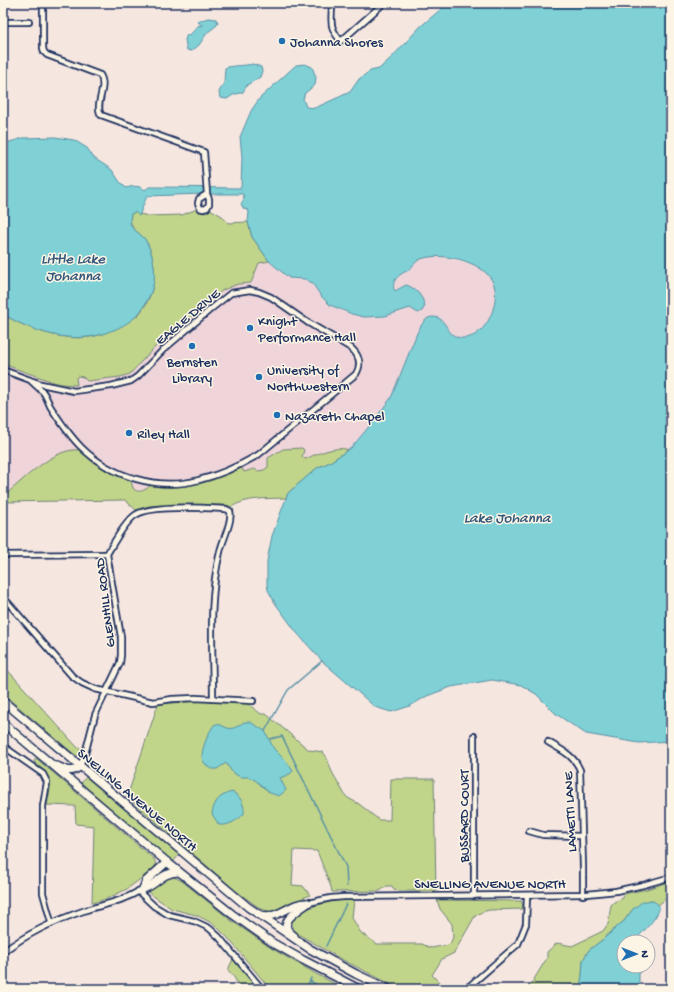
<svg xmlns="http://www.w3.org/2000/svg" width="674" height="992" font-family="'Gochi Hand',sans-serif">
	<style>
		.built { fill: #efd5d9 }
		.green { fill: #c1d58a; stroke: #6e8274 }
		.water { fill: #7fd1d5; stroke: #5790a5 }
		.lines { fill: none; stroke-linecap: round; stroke-linejoin: round }
		.stream { stroke: #5790a5; stroke-width: 1.5 }
		.minor-casing { stroke: #1b2f5e; stroke-width: 8 }
		.highway-casing { stroke: #1b2f5e; stroke-width: 10 }
		.minor { stroke: #fcf5e5; stroke-width: 4.5 }
		.highway { stroke: #fcf5e5; stroke-width: 7 }
		.poi-dot { fill: #1f6fb2; stroke: #fcf5e5; stroke-width: 1.5 }
		.labels { text-anchor: middle; stroke-width: 3; stroke-linejoin: round; paint-order: stroke }
		.poi-label { font-size: 14px; fill: #1b2f5e; stroke: #fcf5e5; text-anchor: start }
		.street-label { font-size: 14px; fill: #1b2f5e; stroke: #fcf5e5 }
		.water-label { font-size: 15px; font-style: italic; fill: #34587c; stroke: #fcf5e5 }
	</style>
	<rect width="100%" height="100%" fill="#f6e6e0"/>
	<filter id="ink" filterUnits="userSpaceOnUse"><feTurbulence type="fractalNoise" baseFrequency=".025" numOctaves="2"/><feDisplacementMap in="SourceGraphic" scale="8" xChannelSelector="R" yChannelSelector="G"/><feConvolveMatrix kernelMatrix="1 2 1 2 8 2 1 2 1" color-interpolation-filters="sRGB"/></filter>
	<g filter="url(#ink)">
		<path class="built" d="M 439,256 L 471,263 L 487,272 L 493,279 L 495,288 L 496,298 L 494,309 L 485,325 L 478,333 L 470,337 L 460,338 L 452,335 L 442,320 L 422,324 L 391,398 L 367,429 L 348,450 L 340,448 L 318,453 L 306,459 L 303,459 L 302,457 L 304,450 L 268,460 L 268,467 L 264,470 L 258,471 L 254,469 L 244,472 L 191,485 L 172,487 L 152,486 L 147,490 L 141,491 L 137,491 L 133,488 L 133,484 L 105,469 L 79,450 L 52,457 L 3,497 L 3,364 L 62,384 L 77,385 L 76,378 L 78,376 L 83,377 L 128,375 L 137,368 L 147,355 L 173,329 L 174,330 L 223,290 L 238,284 L 251,283 L 259,263 L 269,261 L 289,278 L 305,279 L 312,283 L 321,296 L 330,305 L 338,309 L 364,317 L 384,316 L 410,308 L 418,313 L 399,288 L 396,291 L 394,290 L 395,281 L 401,273 L 409,270 L 418,259 L 429,257 Z"/>
		<g class="green">
			<path d="M 197,209 L 198,212 L 205,213 L 210,209 L 222,216 L 228,223 L 248,222 L 252,237 L 269,261 L 259,263 L 251,283 L 238,284 L 223,290 L 174,331 L 173,330 L 169,333 L 170,335 L 154,348 L 130,374 L 120,377 L 87,381 L 83,377 L 78,376 L 76,378 L 77,385 L 62,384 L 53,382 L 3,364 L 3,314 C 28,330 69,344 99,335 C 107,333 114,328 121,324 C 126,322 133,319 137,316 C 146,308 153,291 154,280 C 156,269 152,251 146,241 C 139,230 128,231 131,214 L 135,212 L 139,216 L 140,214 L 148,216 L 182,215 Z"/>
			<path d="M 302,448 L 304,450 L 302,457 L 306,459 C 315,454 338,445 348,450 L 330,462 L 317,468 L 288,493 L 286,498 C 266,499 248,497 231,507 L 227,505 L 149,506 L 136,510 L 125,500 L 3,502 L 3,497 C 21,482 54,447 79,450 L 105,469 L 131,481 C 132,483 132,486 133,488 C 138,495 147,489 151,485 C 187,488 209,482 242,468 L 244,472 L 254,469 L 258,471 L 264,470 L 268,467 L 268,458 L 283,449 Z"/>
			<path d="M 3,665 L 78,748 L 83,749 L 80,755 L 77,756 L 74,754 L 3,694 Z"/>
			<path d="M 198,701 L 247,703 L 261,714 L 266,714 L 309,750 L 323,752 L 326,756 L 332,772 L 345,795 L 348,798 L 359,804 L 379,820 L 390,820 L 391,779 L 434,779 L 436,891 L 399,891 L 394,889 L 392,886 L 387,886 L 380,891 L 332,892 L 331,887 L 317,851 L 294,850 L 292,885 L 303,886 L 310,895 L 272,912 L 261,909 L 236,891 L 127,797 L 158,704 Z"/>
			<path d="M 36,758 L 154,859 L 156,864 L 154,869 L 127,889 L 106,899 L 92,903 L 94,826 L 76,824 L 75,806 L 47,805 C 48,800 49,795 50,789 C 52,776 42,770 34,762 Z"/>
			<path d="M 86,777 L 179,855 L 173,862 L 81,783 Z"/>
			<path d="M 172,876 L 182,881 L 232,921 L 271,948 L 318,975 L 345,989 L 270,989 L 228,938 L 214,924 L 196,915 L 172,909 L 149,893 C 154,885 164,879 172,876 Z"/>
			<path d="M 671,881 L 666,899 L 658,905 L 651,900 L 633,909 L 624,921 L 602,940 L 589,950 L 583,960 L 582,976 L 580,987 L 572,984 L 561,989 L 528,989 L 547,958 L 547,952 L 557,943 L 572,946 L 603,931 L 608,924 L 611,905 L 614,902 L 623,898 L 624,894 L 647,889 Z"/>
			<path d="M 343,900 L 354,900 L 352,918 L 361,933 L 377,944 L 422,944 L 431,948 L 448,945 L 451,942 L 453,937 L 452,924 L 440,909 L 437,900 L 521,901 L 523,905 L 522,909 L 489,910 L 482,912 L 475,916 L 454,953 L 442,959 L 432,975 L 446,989 L 400,989 L 343,960 L 298,934 L 293,928 L 291,918 C 307,907 324,902 343,900 Z"/>
			<path d="M 233,959 L 258,989 L 240,989 L 234,977 L 228,970 Z"/>
		</g>
		<g class="water">
			<path d="M 448,3 L 671,3 L 671,741 L 639,743 L 586,734 L 556,714 L 536,694 L 521,685 L 492,680 L 451,687 L 427,696 L 410,706 L 391,712 L 375,707 L 322,661 L 297,633 L 275,603 L 268,590 L 267,584 L 267,561 L 272,536 L 288,493 L 317,468 L 330,462 L 351,448 L 367,429 L 391,398 L 417,333 C 421,326 425,316 434,317 C 447,317 446,337 461,338 C 484,340 498,308 495,289 C 491,262 442,251 421,259 C 415,261 412,268 407,271 C 399,274 390,282 395,291 L 406,285 C 416,288 422,296 425,306 L 422,311 L 418,313 L 410,308 L 385,316 L 364,317 L 352,314 L 330,305 L 321,296 L 312,283 L 305,279 L 289,278 L 269,261 L 252,237 L 248,222 L 249,212 L 248,210 L 244,209 L 241,204 L 244,199 L 243,194 L 202,194 L 147,196 L 139,216 L 135,212 L 131,214 C 127,231 139,230 146,241 C 152,251 156,269 154,280 C 153,289 149,298 144,306 C 137,318 127,324 114,330 C 109,331 104,334 99,335 C 67,343 30,331 3,314 L 3,144 L 23,138 L 55,137 L 74,140 L 87,148 L 94,158 L 112,170 L 120,182 L 126,188 C 133,186 139,185 145,190 L 149,187 L 158,187 L 241,188 L 242,157 L 240,137 L 251,111 L 259,99 L 296,65 L 305,64 L 312,67 L 316,77 L 315,85 L 305,93 L 303,99 L 306,107 L 315,108 L 350,92 L 359,79 L 370,71 L 379,69 L 392,57 L 420,27 Z"/>
			<path d="M 208,18 L 216,19 L 218,22 L 217,25 L 207,33 L 199,45 L 192,51 L 187,50 L 185,40 L 187,34 L 189,36 L 199,25 L 201,26 L 202,25 L 198,22 L 199,21 Z"/>
			<path d="M 253,64 L 261,67 L 262,71 L 260,77 L 247,85 L 243,92 L 233,95 L 227,99 L 220,98 L 219,92 L 224,83 L 225,68 C 232,65 244,66 253,64 Z"/>
			<path d="M 244,722 L 250,722 L 265,731 L 274,749 L 287,762 L 293,771 L 290,774 L 280,778 L 286,790 L 284,792 L 279,796 L 270,793 L 255,780 L 248,777 L 240,777 L 232,772 L 226,763 L 217,769 L 211,769 C 207,766 202,762 202,756 C 202,748 209,730 215,724 C 219,724 221,725 225,727 C 232,731 238,726 244,722 Z"/>
			<path d="M 232,792 C 240,795 245,805 244,814 C 237,820 230,826 219,825 L 212,814 C 214,801 220,795 232,792 Z"/>
			<path d="M 651,900 C 654,902 658,903 659,906 C 662,913 642,933 637,938 L 636,942 L 624,942 L 624,966 L 644,966 L 639,974 L 639,987 L 636,989 L 580,989 L 582,976 L 583,960 L 589,950 L 602,940 L 624,921 L 633,909 L 642,902 Z"/>
		</g>
		<g class="lines">
			<g class="stream">
				<path d="M 265,731 L 288,690 L 322,661"/>
				<path d="M 270,739 L 282,736 L 346,867 L 347,886"/>
				<path d="M 326,946 L 346,904"/>
				<path d="M 310,981 L 323,989"/>
				<path d="M 306,989 L 311,978"/>
			</g>
			<g class="minor-casing">
				<g id="minor">
					<path d="M 43,3 L 43,48 L 44,52 L 47,55 L 100,75 C 108,87 94,104 101,115 L 204,152 L 207,194 L 209,199 L 209,204 L 207,208 L 203,209 L 200,208 L 198,203 L 199,199 L 207,194"/>
					<path d="M 332,3 C 332,20 328,27 341,41 L 384,3"/>
					<path d="M 3,22 L 29,22"/>
					<path d="M 3,370 L 41,384 L 74,391 L 111,386 L 131,381 L 138,376 L 163,350 L 211,309 L 231,293 L 250,290 L 259,292 L 271,297 L 307,322 L 351,348 C 359,355 362,364 356,374 L 258,455 C 239,466 220,475 199,480 C 158,491 111,477 81,447 C 69,435 59,420 50,406 C 48,401 46,396 43,392 C 39,388 34,384 30,380"/>
					<path d="M 3,555 L 107,554"/>
					<path d="M 3,597 L 72,676 L 82,683 L 95,689 L 153,702 L 172,699 L 195,698 L 253,701"/>
					<path d="M 474,736 L 474,896"/>
					<path d="M 548,742 C 561,750 574,755 580,770 L 583,866 L 583,895"/>
					<path d="M 3,746 L 43,774 L 47,782 L 43,806 L 43,893 L 51,922"/>
					<path d="M 80,766 L 85,754 L 95,715 L 120,663 L 121,655 L 121,637 L 107,554 C 115,541 123,525 134,516 C 148,504 206,508 226,509 L 230,511 C 233,521 222,541 220,552 C 208,600 213,650 213,699"/>
					<path d="M 529,831 L 543,835 L 582,836"/>
					<path d="M 138,891 L 154,906 L 169,915 L 194,921 L 209,928 L 219,937 L 262,989"/>
					<path d="M 308,903 L 331,898 L 344,897 L 587,894 L 616,891 L 643,885 L 671,877"/>
					<path d="M 3,952 C 28,933 56,920 86,910 C 106,904 123,901 141,890"/>
					<path d="M 466,989 L 518,944 L 526,924 L 527,896"/>
				</g>
			</g>
			<g class="highway-casing">
				<g id="highway">
					<path d="M 3,701 L 248,907 L 310,949 L 356,974 L 388,989"/>
					<path d="M 3,723 L 167,862 L 232,914 L 273,943 L 303,960 L 359,989"/>
					<path d="M 57,766 C 65,770 73,774 80,766"/>
					<path d="M 143,889 C 159,884 159,873 179,872"/>
					<path d="M 143,889 L 146,881 L 167,862"/>
					<path d="M 260,915 C 280,920 290,902 307,903"/>
					<path d="M 294,936 C 274,923 298,911 308,903"/>
				</g>
			</g>
			<use href="#minor" class="minor"/>
			<use href="#highway" class="highway"/>
		</g>
	</g>
	<g class="poi-dot">
		<circle cx="282" cy="41" r="4"/>
		<circle cx="250" cy="328" r="4"/>
		<circle cx="192" cy="346" r="4"/>
		<circle cx="259" cy="377" r="4"/>
		<circle cx="277" cy="415" r="4"/>
		<circle cx="129" cy="433" r="4"/>
	</g>
	<g class="labels">
		<g class="poi-label">
			<text x="290" y="46">Johanna Shores</text>
			<text x="258" y="325">Knight<tspan x="258" dy="16">Performance Hall</tspan></text>
			<text x="192" y="366" text-anchor="middle">Bernsten<tspan x="192" dy="16">Library</tspan></text>
			<text x="267" y="374">University of<tspan x="267" dy="16">Northwestern</tspan></text>
			<text x="285" y="420">Nazareth Chapel</text>
			<text x="137" y="438">Riley Hall</text>
		</g>
		<g class="street-label">
			<text transform="translate(187 316) rotate(-40)" y="5">EAGLE DRIVE</text>
			<text transform="translate(104 603) rotate(-97)" y="5">GLENHILL ROAD</text>
			<text transform="translate(138 799) rotate(40)" y="5">SNELLING AVENUE NORTH</text>
			<text transform="translate(569 812) rotate(-93)" y="5">LAMETTI LANE</text>
			<text transform="translate(463 816) rotate(-90)" y="5">BUSSARD COURT</text>
			<text x="490" y="888">SNELLING AVENUE NORTH</text>
		</g>
		<g class="water-label">
			<text x="73" y="263">Little Lake<tspan x="73" dy="17">Johanna</tspan></text>
			<text x="507" y="522">Lake Johanna</text>
		</g>
	</g>
	<rect width="674" height="992" fill="none" stroke="#fcf5e5" stroke-width="16"/>
	<rect x="8" y="8" width="658" height="976" fill="none" stroke="#1b2f5e" stroke-width="1.5" filter="url(#ink)"/>
	<g transform="translate(636 954) rotate(90)"><circle r="19" fill="#fcf5e5" stroke="#a2a6af"/>
	<path d="M0-3L7 15L0 10L-7 15Z" fill="#1f6fb2"/>
	<text y="-6" font-size="11" font-weight="bold" text-anchor="middle" fill="#1b2f5e">N</text>
	</g>
</svg>
